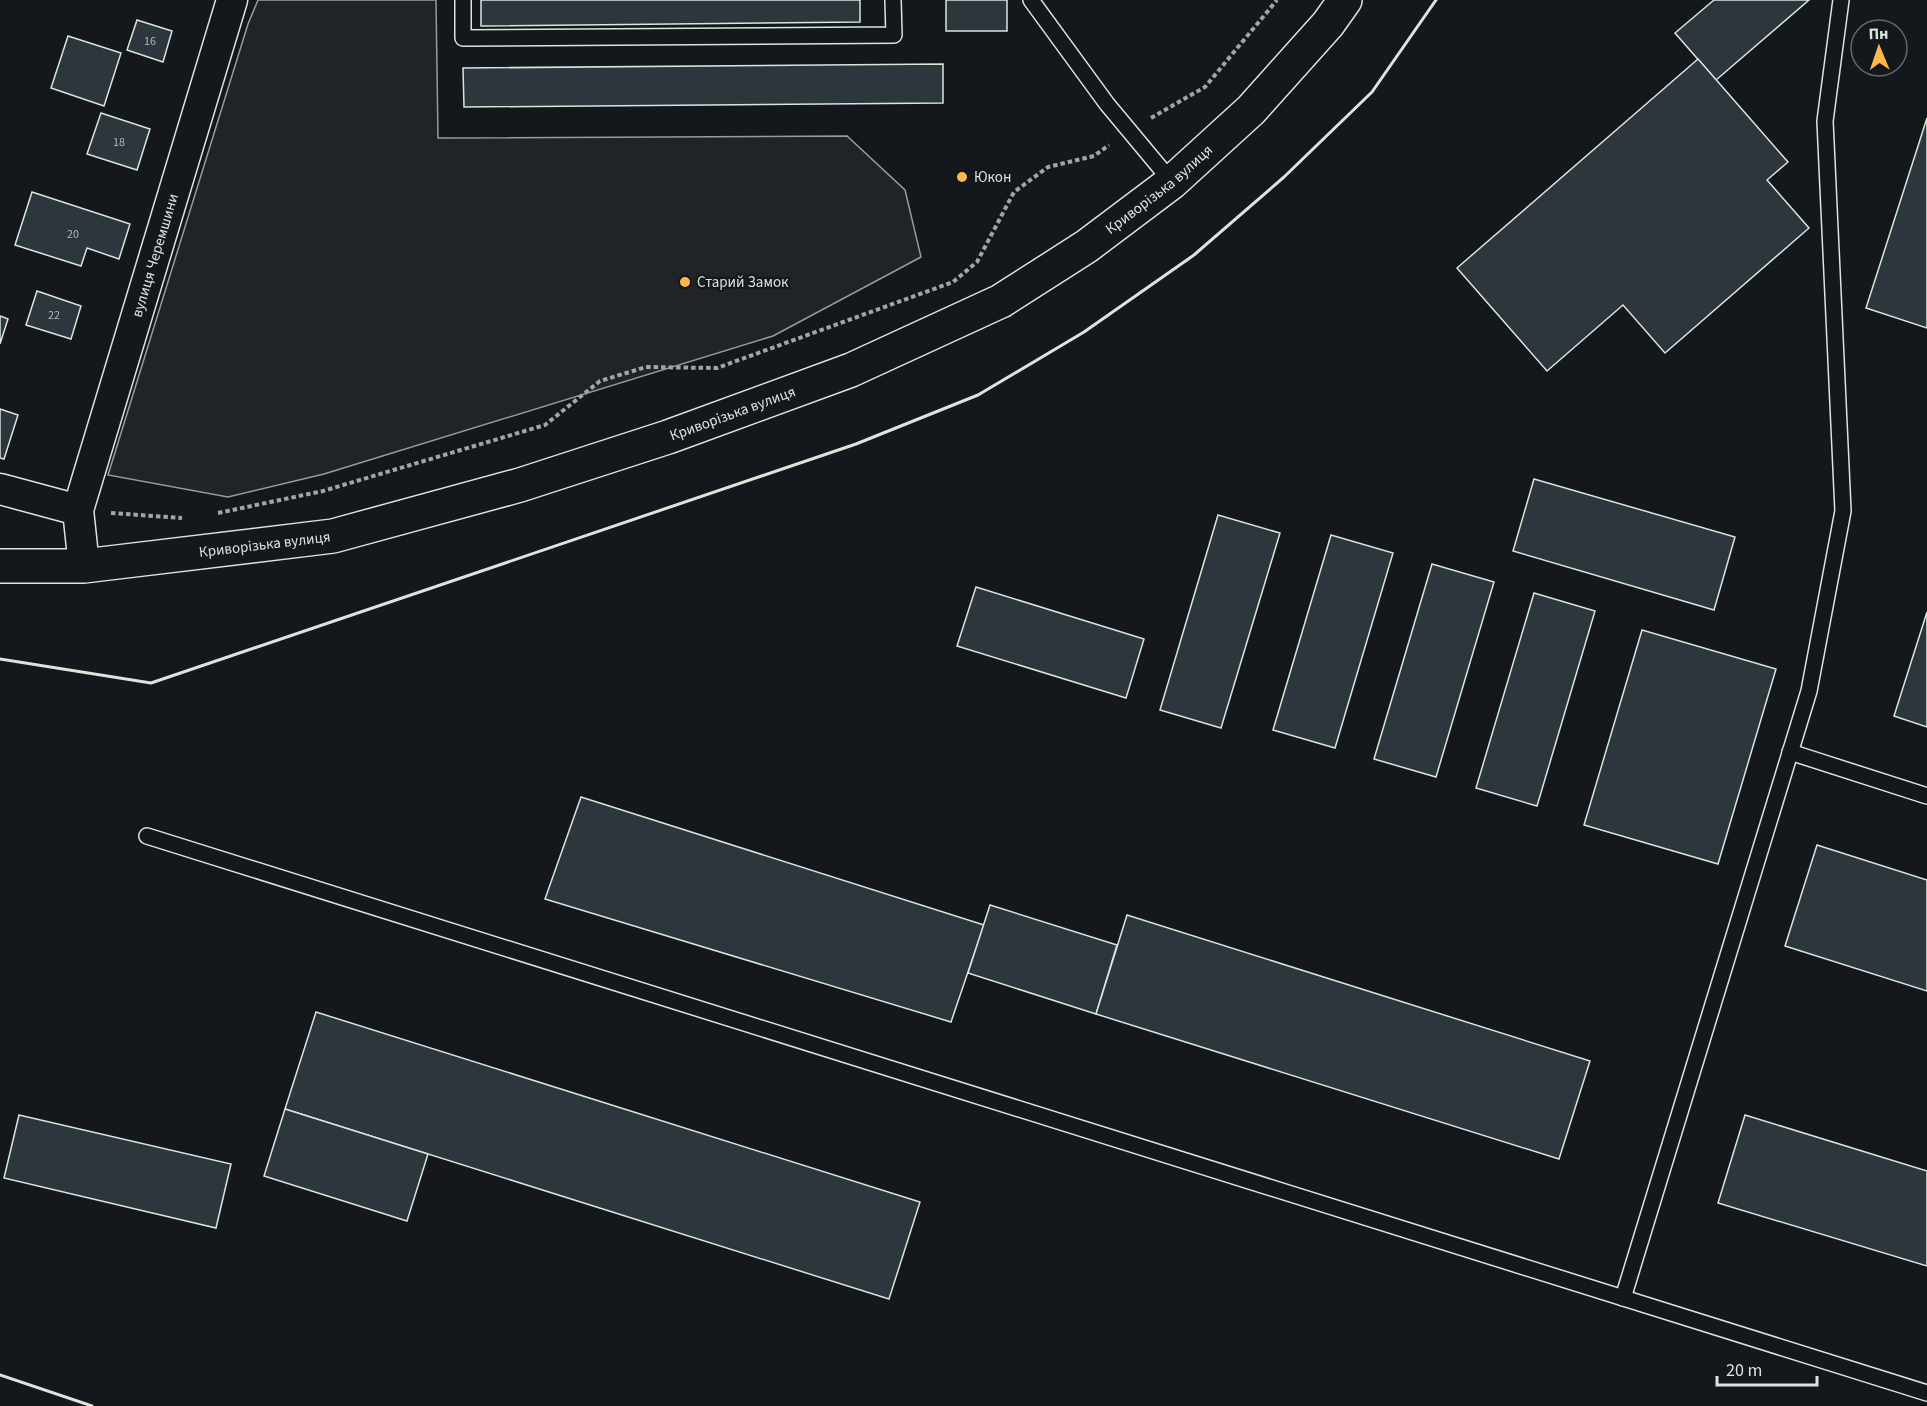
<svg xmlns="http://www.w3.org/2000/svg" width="1927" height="1406" font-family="'Source Sans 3',sans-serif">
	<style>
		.green { fill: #202428; stroke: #939e99; stroke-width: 1.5 }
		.building { fill: #2c363c; stroke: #d8e6dc; stroke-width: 1.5 }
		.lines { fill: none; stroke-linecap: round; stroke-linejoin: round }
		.service-casing { stroke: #d8e6dc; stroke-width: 18 }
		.minor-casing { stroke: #d8e6dc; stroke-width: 33 }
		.primary-casing { stroke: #d8e6dc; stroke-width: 36 }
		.path { stroke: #9da8a2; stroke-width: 4; stroke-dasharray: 4.5 3; stroke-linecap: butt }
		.service { stroke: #14181c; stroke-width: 15 }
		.minor { stroke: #14181c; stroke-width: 30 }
		.primary { stroke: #14181c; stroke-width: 33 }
		.wall { stroke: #d8e6dc; stroke-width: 3 }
		.poi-dot { fill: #ffb74d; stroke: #14181c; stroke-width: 2 }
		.labels { text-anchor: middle; stroke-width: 4.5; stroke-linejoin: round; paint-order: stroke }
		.number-label { font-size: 12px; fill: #adbab4 }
		.poi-label { font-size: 15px; fill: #d8e6dc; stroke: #14181c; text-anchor: start }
		.street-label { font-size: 15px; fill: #d8e6dc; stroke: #14181c }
	</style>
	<rect width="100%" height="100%" fill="#14181c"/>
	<path class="green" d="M 258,0 L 436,0 L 438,138 L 847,136 L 905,190 L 921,257 L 773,336 L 324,474 L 228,497 L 108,475 L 248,24 Z"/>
	<g class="building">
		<path d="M 481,0 L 860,0 L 860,22 L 481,26 Z"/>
		<rect x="946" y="0" width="61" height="31"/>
		<path d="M 1714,0 L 1809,0 L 1716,80 L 1675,33 Z"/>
		<path d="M 137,20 L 172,31 L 163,62 L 127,50 Z"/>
		<path d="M 68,36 L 121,53 L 104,106 L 51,88 Z"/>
		<path d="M 1698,59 L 1788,162 L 1767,180 L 1809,228 L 1665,353 L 1623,305 L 1547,371 L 1457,268 Z"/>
		<path d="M 943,64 L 943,103 L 464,107 L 463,68 Z"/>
		<path d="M 101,113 L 150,129 L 137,170 L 87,154 Z"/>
		<path d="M 1927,118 L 1927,328 L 1866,308 Z"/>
		<path d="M 32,192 L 130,224 L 119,259 L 87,248 L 81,266 L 15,245 Z"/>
		<path d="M 37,291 L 81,306 L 71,339 L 26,325 Z"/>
		<path d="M 0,316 L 8,319 L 0,344 Z"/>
		<path d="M 0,409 L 18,415 L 4,459 L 0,458 Z"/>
		<path d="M 1534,479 L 1735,537 L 1714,610 L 1513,551 Z"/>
		<path d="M 1218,515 L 1280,533 L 1221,728 L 1160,710 Z"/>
		<path d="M 1331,535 L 1393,553 L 1335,748 L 1273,730 Z"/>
		<path d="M 1432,564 L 1494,582 L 1436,777 L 1374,759 Z"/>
		<path d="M 976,587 L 1144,639 L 1126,698 L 957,646 Z"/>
		<path d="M 1534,593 L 1595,611 L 1537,806 L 1476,788 Z"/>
		<path d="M 1927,612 L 1927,727 L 1894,716 Z"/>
		<path d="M 1642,630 L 1776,669 L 1718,864 L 1584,825 Z"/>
		<path d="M 581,797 L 984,925 L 951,1022 L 545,899 Z"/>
		<path d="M 1817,845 L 1927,880 L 1927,991 L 1785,946 Z"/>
		<path d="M 990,905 L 1117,945 L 1096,1014 L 968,973 Z"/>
		<path d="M 1127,915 L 1590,1061 L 1559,1159 L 1096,1014 Z"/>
		<path d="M 316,1012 L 920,1202 L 889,1299 L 285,1109 Z"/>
		<path d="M 285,1109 L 428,1154 L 407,1221 L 264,1176 Z"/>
		<path d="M 19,1115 L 231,1164 L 216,1228 L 4,1178 Z"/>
		<path d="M 1745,1115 L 1927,1171 L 1927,1266 L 1718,1203 Z"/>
	</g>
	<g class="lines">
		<g class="service-casing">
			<g id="service">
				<path d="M 463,0 L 463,38 L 894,35 L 893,0"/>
				<path d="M 1031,0 L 1107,104 L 1172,182"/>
				<path d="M 1790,752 L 1927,796"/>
				<path d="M 147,836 L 1927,1393"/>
				<path d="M 1623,1298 L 1809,691 L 1843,511 L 1825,121 L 1841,0"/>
			</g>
		</g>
		<g class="minor-casing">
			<g id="minor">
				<path d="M 0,489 L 78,510 L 84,566"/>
				<path id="s1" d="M 78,510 L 232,0"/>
			</g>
		</g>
		<g class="primary-casing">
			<g id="primary">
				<path id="s2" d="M 0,566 L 84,566 L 333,536 L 520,485 L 668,437 L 851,370 L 1001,301 L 1087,246 L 1172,182 L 1251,110 L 1328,24 L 1345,0"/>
			</g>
		</g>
		<g class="path">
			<path d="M 1151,118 L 1205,87 L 1277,0"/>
			<path d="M 111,513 L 182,518"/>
			<path d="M 218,513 L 323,491 L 545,425 L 600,381 L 646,367 L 717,368 L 953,282 L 977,262 L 1014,192 L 1048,167 L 1094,156 L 1109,145"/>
		</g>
		<use href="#service" class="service"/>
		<use href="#minor" class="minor"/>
		<use href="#primary" class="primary"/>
		<g class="wall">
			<path d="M 0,659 L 151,683 L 856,444 L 978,395 L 1084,332 L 1194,255 L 1284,177 L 1372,92 L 1436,0"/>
			<path d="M 0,1375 L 92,1406"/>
		</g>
	</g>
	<g class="poi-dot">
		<circle cx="962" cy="177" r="6"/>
		<circle cx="685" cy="282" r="6"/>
	</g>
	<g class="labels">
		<g class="number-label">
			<text x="150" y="45">16</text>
			<text x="119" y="146">18</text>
			<text x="73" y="238">20</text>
			<text x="54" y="319">22</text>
		</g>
		<g class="poi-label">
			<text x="974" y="182">Юкон</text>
			<text x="697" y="287">Старий Замок</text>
		</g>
		<g class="street-label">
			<text dy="5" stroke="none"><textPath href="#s2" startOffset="1238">Криворізька вулиця</textPath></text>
			<text dy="5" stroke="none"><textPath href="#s1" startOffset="266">вулиця Черемшини</textPath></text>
			<text dy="5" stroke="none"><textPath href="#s2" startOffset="753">Криворізька вулиця</textPath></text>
			<text dy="5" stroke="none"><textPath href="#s2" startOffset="266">Криворізька вулиця</textPath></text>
		</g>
	</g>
	<g transform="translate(1879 48) rotate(358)"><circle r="28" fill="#14181c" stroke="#626a69" stroke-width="1.5"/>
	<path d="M0-4.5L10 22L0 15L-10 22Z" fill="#ffb74d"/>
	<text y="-9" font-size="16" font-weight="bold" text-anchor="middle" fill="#d8e6dc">Пн</text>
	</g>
	<path d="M1717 1376v9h100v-9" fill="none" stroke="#d8e6dc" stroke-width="3"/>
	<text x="1726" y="1376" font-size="18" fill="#d8e6dc" stroke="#14181c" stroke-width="4.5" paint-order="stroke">20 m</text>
</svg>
